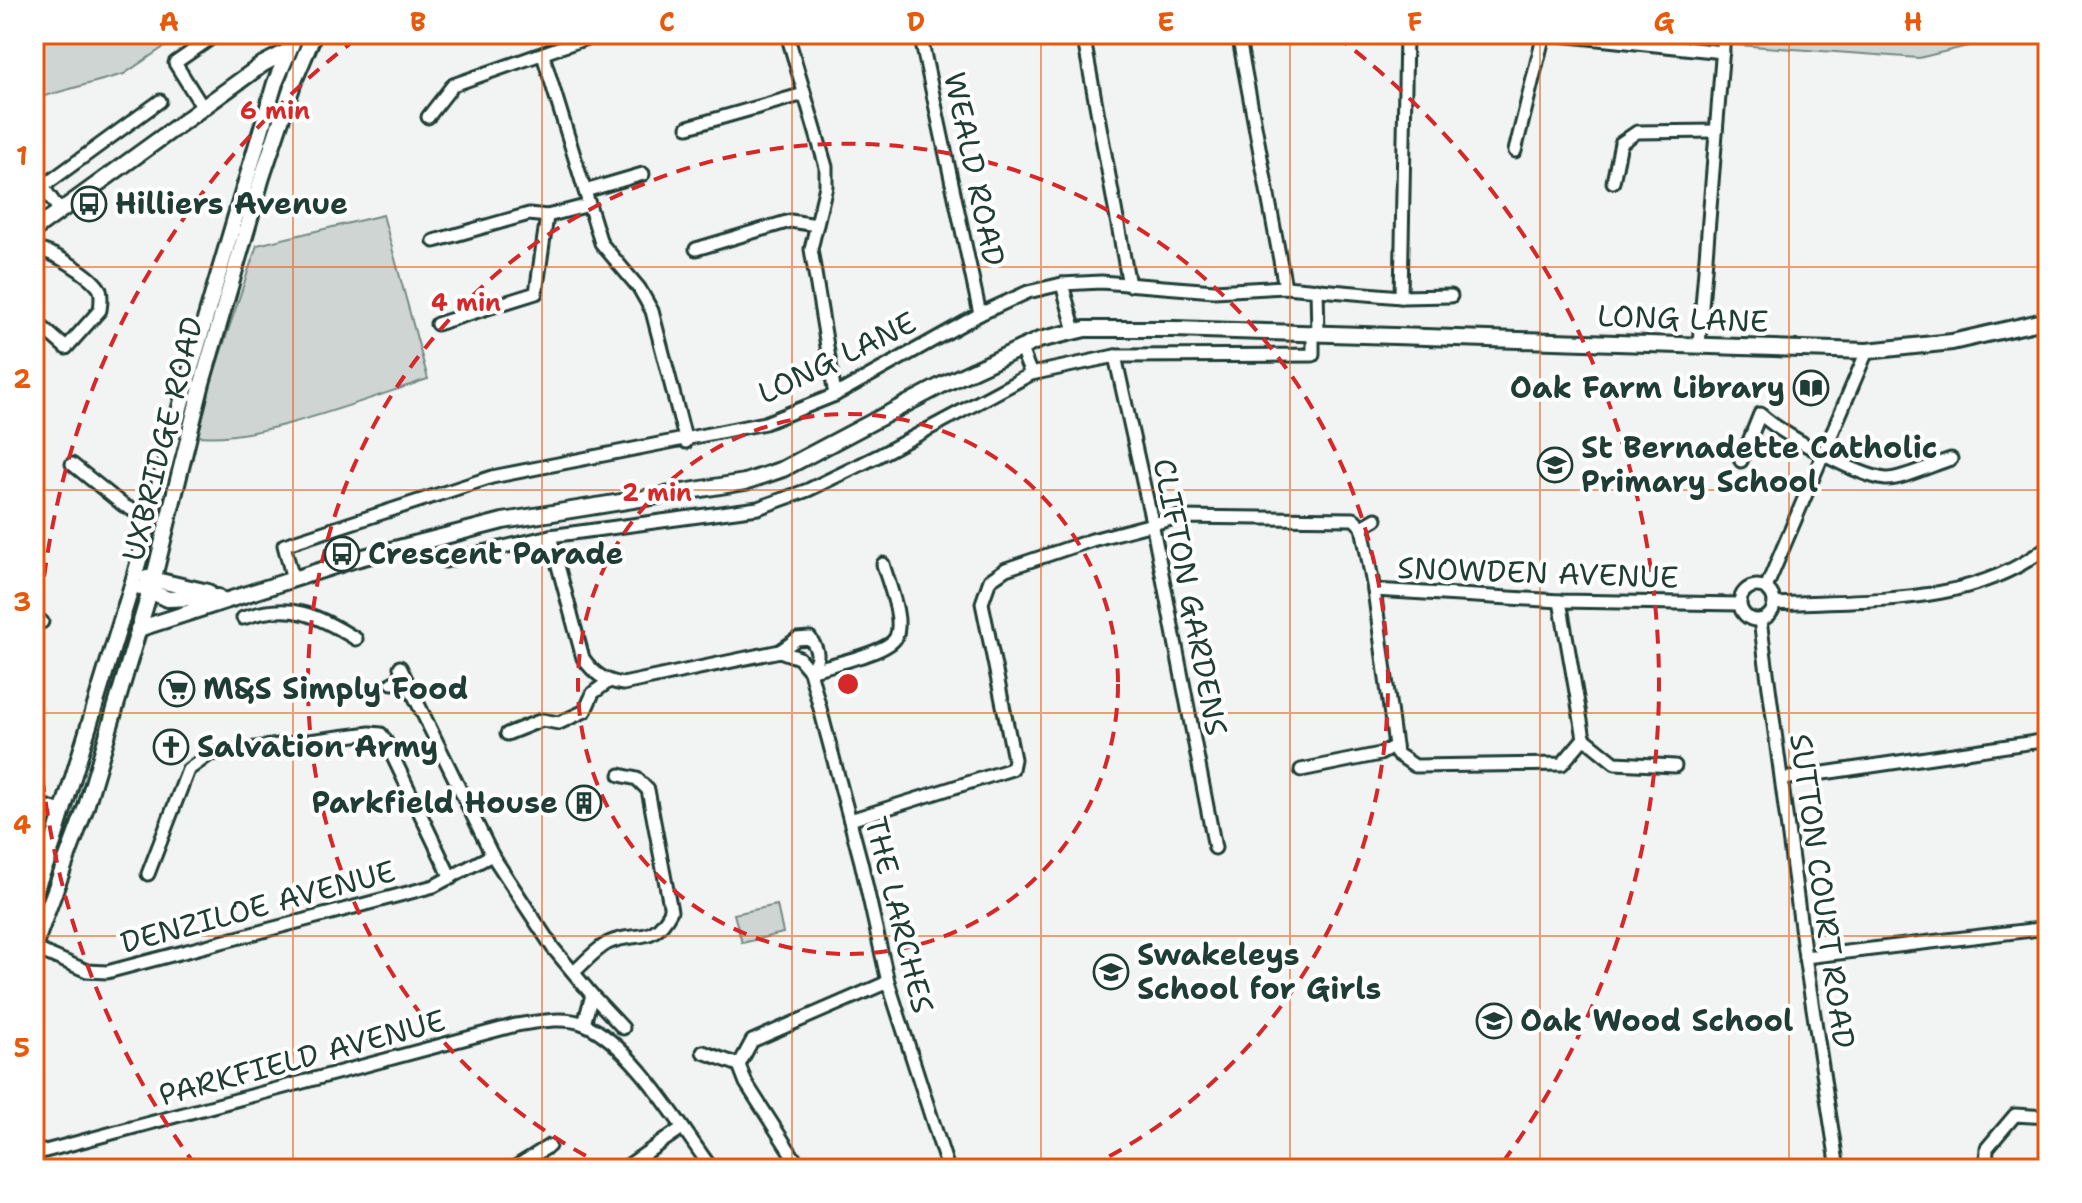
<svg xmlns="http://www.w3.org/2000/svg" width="2082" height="1203" font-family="'Shantell Sans',sans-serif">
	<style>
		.green { fill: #ced5d3; stroke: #768984; stroke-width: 2 }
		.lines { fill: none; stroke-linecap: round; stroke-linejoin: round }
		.minor-casing { stroke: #1f3d34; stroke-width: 17 }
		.major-casing { stroke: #1f3d34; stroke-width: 20 }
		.minor { stroke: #fff; stroke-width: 11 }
		.major { stroke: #fff; stroke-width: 14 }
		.grid { fill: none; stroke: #e8590c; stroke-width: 2; stroke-opacity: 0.55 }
		.ring { fill: none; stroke: #d62828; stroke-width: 4; stroke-dasharray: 14 10 }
		.labels { text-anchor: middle; stroke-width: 8; stroke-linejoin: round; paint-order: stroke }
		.street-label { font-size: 30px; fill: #1f3d34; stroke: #fff }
		.poi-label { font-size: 30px; font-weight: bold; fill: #1f3d34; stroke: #fff; text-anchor: start }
		.centre { fill: #d62828; stroke: #fff; stroke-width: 4 }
		.ring-label { font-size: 24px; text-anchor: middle; font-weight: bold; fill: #d62828; stroke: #fff; stroke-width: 8; stroke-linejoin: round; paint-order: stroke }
		.neatline { fill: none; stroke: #e8590c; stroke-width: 3 }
		.grid-label { font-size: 26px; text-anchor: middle; font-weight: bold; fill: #e8590c }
	</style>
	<rect width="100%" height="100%" fill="#f2f3f3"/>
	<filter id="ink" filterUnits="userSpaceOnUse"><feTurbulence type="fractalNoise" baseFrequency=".0125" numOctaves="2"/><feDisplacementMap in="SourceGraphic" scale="16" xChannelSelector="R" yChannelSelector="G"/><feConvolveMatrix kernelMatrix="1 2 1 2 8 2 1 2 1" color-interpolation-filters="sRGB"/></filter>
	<g filter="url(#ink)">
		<g class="green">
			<path d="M 34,34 L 183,34 L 124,74 L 34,99 Z"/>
			<path d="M 1550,34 L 2016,34 L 1919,58 L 1724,44 L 1723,52 Z"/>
			<path d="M 383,215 L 428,379 C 372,397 247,446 193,435 L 257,245 Z"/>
			<path d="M 777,905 L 783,933 L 742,943 L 734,914 Z"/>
		</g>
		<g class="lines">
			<g class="minor-casing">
				<g id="minor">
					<path d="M 787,34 L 826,167 L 826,186 L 811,249 L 835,395"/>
					<path d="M 920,34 L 980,314"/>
					<path d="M 1083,34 L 1129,285"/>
					<path d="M 1238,34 L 1285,287"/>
					<path d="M 1550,34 L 1723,52"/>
					<path d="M 543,55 L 601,243 L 639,288 L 652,311 L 686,442"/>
					<path d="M 203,108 L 175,63 L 217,34"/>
					<path d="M 428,117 L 453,85 L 598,34"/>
					<path d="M 688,127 L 804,94"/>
					<path d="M 1515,151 L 1544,34"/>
					<path d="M 1613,182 L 1621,143 L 1637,132 L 1716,131"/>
					<path d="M 43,187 L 60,211"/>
					<path d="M 585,191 L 643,174"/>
					<path d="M 34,193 L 160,101"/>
					<path d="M 434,241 L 529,214 L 547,216 L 589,205"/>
					<path d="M 696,249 L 790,221 L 817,225"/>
					<path d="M 34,250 C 48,247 94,277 100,290 C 102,297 101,303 100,310 L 66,348 L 34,320"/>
					<path d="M 1062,284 L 1075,331"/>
					<path d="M 1317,289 L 1318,334"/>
					<path d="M 1401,297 L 1406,34"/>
					<path d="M 437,324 L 536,293 L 547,216"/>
					<path d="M 1699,344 L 1724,34"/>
					<path d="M 1020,347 L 1031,374 L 1115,356 L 1313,355 L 1313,335"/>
					<path d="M 1115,356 L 1152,522 L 1215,848"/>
					<path d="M 1741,461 L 1760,414 C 1782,434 1857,476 1886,479 C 1900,480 1937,463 1951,459"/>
					<path d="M 72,464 L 123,505 L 149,519"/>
					<path d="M 1362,527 L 1376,519"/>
					<path d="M 550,536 L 583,658 C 594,674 604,681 623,684 L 780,651 L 799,658 L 810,671 L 861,862 L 888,982 L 948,1169"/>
					<path d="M 445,561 L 550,536 L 758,508 L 808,490 L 878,456 L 1031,374"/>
					<path d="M 293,579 L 284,545 L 492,477 L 765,423 L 835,395 L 980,314 L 1028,292 L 1062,284 L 1101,282 L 1214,291 L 1285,287 L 1401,297 L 1451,296"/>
					<circle cx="1757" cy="603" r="17"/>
					<path d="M 1766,588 L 1867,351"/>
					<path d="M 1374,590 L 1396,753 L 1415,766 L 1562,764 L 1584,738 L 1560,601"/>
					<path d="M 1774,604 C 1865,599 1973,607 2048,546"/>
					<path d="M 34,616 L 42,622"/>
					<path d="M 243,618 C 290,602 316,614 356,639"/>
					<path d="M 1760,620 L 1805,957 L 1838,1169"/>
					<path d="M 780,651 L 797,639 L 810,638 C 819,651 820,658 810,670"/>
					<path d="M 400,667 L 492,855 L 553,948 L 592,995 L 584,1024"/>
					<path d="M 810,671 C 827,665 889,653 896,637 C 904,618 888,583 883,564"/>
					<path d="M 392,683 L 405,678"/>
					<path d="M 507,734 L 542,720 L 559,723 L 585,711 L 593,693 L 608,682"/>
					<path d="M 1584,738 L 1615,763 L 1675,766"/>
					<path d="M 1301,770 L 1380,754 L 1395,746"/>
					<path d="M 1783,779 L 2048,740"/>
					<path d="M 34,803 L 62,811"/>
					<path d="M 850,820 L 1012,769 L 1014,759 L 982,603 L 990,580 L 1006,569 L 1092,540 L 1179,517 L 1354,519 L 1362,527 L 1374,590 L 1560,601 L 1739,604"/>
					<path d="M 148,874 L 188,770 L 210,754 L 370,733 L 381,734 L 385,740 L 451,878"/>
					<path d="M 34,948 L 87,971 L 107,972 L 434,886 L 492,855"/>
					<path d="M 1805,957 L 2048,928"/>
					<path d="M 574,972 C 584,963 596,949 608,943 C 637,930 652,947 671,911 L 648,790 L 637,779 L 620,775"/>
					<path d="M 592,995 L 623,1028"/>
					<path d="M 703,1052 L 739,1065"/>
					<path d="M 34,1154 L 516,1025 C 536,1022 564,1016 584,1024 C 632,1044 681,1127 712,1169"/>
					<path d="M 512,1169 L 549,1146"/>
					<path d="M 623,1169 L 682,1128"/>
					<path d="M 801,1169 L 746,1083 L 739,1065 L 752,1041 L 888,982"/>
					<path d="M 1986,1169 L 1987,1148 L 2015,1115 L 2048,1117"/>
				</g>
			</g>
			<g class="major-casing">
				<g id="major">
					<path d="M 34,230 L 263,64 L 288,51"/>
					<path d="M 147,578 L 208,592"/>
					<path d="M 142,588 L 168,599 L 218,597"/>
					<path d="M 138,629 L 356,559 L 503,521 L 745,482 L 783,469 L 944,384 L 1039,340 L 1085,329 L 1174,329 L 1867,351 L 1952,342 L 2048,320"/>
					<path d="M 34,892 L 48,859 L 133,582 L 188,378 L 275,83 L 296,34"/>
					<path d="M 34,947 L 86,807 L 153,581 L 202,383 L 262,177 L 294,81 L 314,34"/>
				</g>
			</g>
			<use href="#minor" class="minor"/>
			<use href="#major" class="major"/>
		</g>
	</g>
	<path class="grid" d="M 293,34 L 293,1169M 542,34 L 542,1169M 792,34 L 792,1169M 1041,34 L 1041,1169M 1290,34 L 1290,1169M 1540,34 L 1540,1169M 1789,34 L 1789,1169M 34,267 L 2048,267M 34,490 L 2048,490M 34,713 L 2048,713M 34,936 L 2048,936"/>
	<g class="ring">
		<circle cx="848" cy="684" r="270"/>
		<path d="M607 1167A540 540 0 1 1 1089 1167"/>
		<path d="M196 1166A811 811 0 0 1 360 36M1336 36A811 811 0 0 1 1500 1166"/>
	</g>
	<defs>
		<g id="bus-ring" transform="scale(1.8)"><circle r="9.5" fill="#fff" stroke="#1f3d34" stroke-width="1.5"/><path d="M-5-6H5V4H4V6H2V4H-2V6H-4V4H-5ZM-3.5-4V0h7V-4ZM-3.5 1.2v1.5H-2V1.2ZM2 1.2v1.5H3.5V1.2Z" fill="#1f3d34"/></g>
		<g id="library-ring" transform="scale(1.8)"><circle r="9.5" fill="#fff" stroke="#1f3d34" stroke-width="1.5"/><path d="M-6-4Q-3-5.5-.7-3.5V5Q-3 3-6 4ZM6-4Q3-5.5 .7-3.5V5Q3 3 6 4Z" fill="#1f3d34"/></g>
		<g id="school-ring" transform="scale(1.8)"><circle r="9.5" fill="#fff" stroke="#1f3d34" stroke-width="1.5"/><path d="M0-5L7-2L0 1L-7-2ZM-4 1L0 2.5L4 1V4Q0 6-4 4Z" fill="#1f3d34"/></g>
		<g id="supermarket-ring" transform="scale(1.8)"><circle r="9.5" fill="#fff" stroke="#1f3d34" stroke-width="1.5"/><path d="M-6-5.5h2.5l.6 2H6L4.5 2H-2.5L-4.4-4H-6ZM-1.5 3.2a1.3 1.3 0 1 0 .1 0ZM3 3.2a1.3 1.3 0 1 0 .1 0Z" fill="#1f3d34"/></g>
		<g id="church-ring" transform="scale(1.8)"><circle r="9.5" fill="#fff" stroke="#1f3d34" stroke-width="1.5"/><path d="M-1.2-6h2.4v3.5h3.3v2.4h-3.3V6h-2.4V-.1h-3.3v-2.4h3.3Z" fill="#1f3d34"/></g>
		<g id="building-ring" transform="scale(1.8)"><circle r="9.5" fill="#fff" stroke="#1f3d34" stroke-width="1.5"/><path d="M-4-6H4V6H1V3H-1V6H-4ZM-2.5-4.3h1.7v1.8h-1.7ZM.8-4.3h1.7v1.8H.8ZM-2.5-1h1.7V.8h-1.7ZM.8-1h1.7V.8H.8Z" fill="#1f3d34"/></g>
	</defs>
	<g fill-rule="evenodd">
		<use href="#bus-ring" x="89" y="204"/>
		<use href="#library-ring" x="1811" y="388"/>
		<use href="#school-ring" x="1555" y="465"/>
		<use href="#bus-ring" x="342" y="554"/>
		<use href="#supermarket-ring" x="177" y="689"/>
		<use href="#church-ring" x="171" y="747"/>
		<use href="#building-ring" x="584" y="803"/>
		<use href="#school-ring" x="1111" y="972"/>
		<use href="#school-ring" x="1494" y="1021"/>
	</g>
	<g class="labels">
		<g class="street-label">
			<text transform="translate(974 169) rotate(78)" y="10">WEALD ROAD</text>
			<text transform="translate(1683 319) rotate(2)" y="10">LONG LANE</text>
			<text transform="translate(837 358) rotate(-26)" y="10">LONG LANE</text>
			<text transform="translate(163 439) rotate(-76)" y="10">UXBRIDGE ROAD</text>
			<text transform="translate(1538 573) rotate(2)" y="10">SNOWDEN AVENUE</text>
			<text transform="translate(1190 597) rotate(79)" y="10">CLIFTON GARDENS</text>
			<text transform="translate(1822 891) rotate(82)" y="10">SUTTON COURT ROAD</text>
			<text transform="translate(258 907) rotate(-15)" y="10">DENZILOE AVENUE</text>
			<text transform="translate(899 915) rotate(76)" y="10">THE LARCHES</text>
			<text transform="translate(302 1058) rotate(-15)" y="10">PARKFIELD AVENUE</text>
		</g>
		<g class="poi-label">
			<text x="115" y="214">Hilliers Avenue</text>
			<text x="1785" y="398" text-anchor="end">Oak Farm Library</text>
			<text x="1581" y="458">St Bernadette Catholic<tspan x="1581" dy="34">Primary School</tspan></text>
			<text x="368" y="564">Crescent Parade</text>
			<text x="203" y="699">M&amp;S Simply Food</text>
			<text x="197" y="757">Salvation Army</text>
			<text x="558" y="813" text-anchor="end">Parkfield House</text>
			<text x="1137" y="965">Swakeleys<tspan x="1137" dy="34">School for Girls</tspan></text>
			<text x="1520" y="1031">Oak Wood School</text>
		</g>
	</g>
	<circle cx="848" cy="684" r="12" class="centre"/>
	<g class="ring-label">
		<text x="275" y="119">6 min</text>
		<text x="466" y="311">4 min</text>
		<text x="657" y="501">2 min</text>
	</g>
	<rect width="2082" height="1203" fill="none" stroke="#fff" stroke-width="88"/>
	<rect x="44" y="44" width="1994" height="1115" class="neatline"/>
	<g class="grid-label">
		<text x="169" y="31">A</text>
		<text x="418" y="31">B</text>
		<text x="667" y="31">C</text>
		<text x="916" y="31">D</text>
		<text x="1166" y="31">E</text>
		<text x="1415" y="31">F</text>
		<text x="1664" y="31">G</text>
		<text x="1913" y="31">H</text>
		<text x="22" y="165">1</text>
		<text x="22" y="388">2</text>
		<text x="22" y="611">3</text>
		<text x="22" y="834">4</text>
		<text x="22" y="1057">5</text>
	</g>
</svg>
